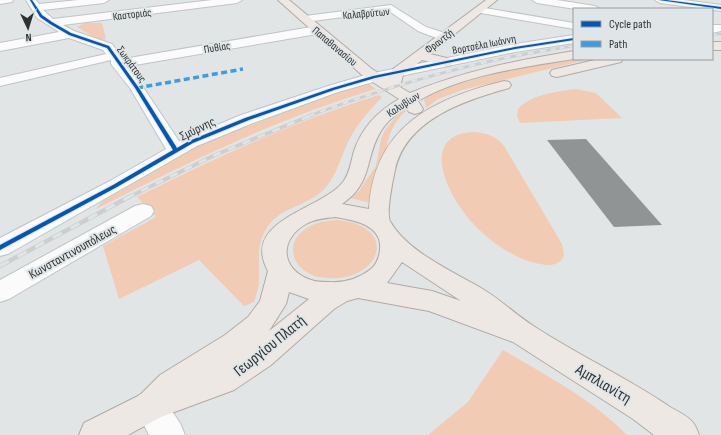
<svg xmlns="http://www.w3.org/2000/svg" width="721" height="435" font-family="'Sofia Sans Condensed',sans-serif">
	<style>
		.green { fill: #f1cbb3 }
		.building { fill: #919494 }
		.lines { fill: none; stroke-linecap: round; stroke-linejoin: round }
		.minor-casing { stroke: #c1c3c4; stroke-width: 2 }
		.major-casing { stroke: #b2aaa4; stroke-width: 2 }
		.minor { fill: #fbfbfb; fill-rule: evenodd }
		.major { fill: #ede8e4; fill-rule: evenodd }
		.rail-far3-casing { stroke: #cecece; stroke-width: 2.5 }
		.rail-far2-casing { stroke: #cecece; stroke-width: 3 }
		.rail-far1-casing { stroke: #cecece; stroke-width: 4 }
		.rail-casing { stroke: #cecece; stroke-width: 4.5 }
		.rail-far3 { stroke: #e0e6e8; stroke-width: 1.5; stroke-dasharray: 4.5; stroke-linecap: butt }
		.rail-far2 { stroke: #e0e6e8; stroke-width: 2; stroke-dasharray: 6; stroke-linecap: butt }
		.rail-far1 { stroke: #e0e6e8; stroke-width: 2.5; stroke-dasharray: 8; stroke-linecap: butt }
		.rail { stroke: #e0e6e8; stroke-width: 3; stroke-dasharray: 10; stroke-linecap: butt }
		.quiet { stroke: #3d9de2; stroke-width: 3.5; stroke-dasharray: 6 3.5; stroke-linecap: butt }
		.cycleway-casing { stroke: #e0e6e8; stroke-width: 2 }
		.cycleway { fill: #0057b8; fill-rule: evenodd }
		.labels { text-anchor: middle; stroke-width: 4; stroke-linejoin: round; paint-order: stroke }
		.far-street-label { font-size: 11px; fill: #2f3132; stroke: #e0e6e8 }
		.street-label { font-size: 13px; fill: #2f3132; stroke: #e0e6e8 }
		.near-street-label { font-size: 16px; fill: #2f3132; stroke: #e0e6e8 }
	</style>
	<rect width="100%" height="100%" fill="#e2e5e6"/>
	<g class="green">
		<path d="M 85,23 L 102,23 L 106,39 L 101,41 L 77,27 Z"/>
		<path d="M 590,59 L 462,90 L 438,99 L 426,108 L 424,99 C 441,84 536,64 562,60 C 571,58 581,59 590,59 Z"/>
		<path d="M 369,84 L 376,89 C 278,118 187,163 96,209 L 101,202 L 186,152 L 206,142 L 345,89 Z"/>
		<path d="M 576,89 L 596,93 L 622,118 L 520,123 L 517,116 L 518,109 C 532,94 556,92 576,89 Z"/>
		<path d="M 379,95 L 382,97 C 369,111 357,124 349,140 C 341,156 337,174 326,187 C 308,208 276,206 264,233 C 256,249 260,264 259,281 C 259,288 256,295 254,302 L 244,306 L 199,260 L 119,299 L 103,246 L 156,217 L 137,197 C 215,158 295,121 379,95 Z"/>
		<path d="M 404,107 L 409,108 C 389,127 390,134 384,158 C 380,173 375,188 371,203 L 350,198 L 359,191 L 376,166 L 381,139 L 385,130 Z"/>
		<path d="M 474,132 C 487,133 496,136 504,146 L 562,244 L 564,254 C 563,262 555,265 548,265 C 531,264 514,256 499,246 C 486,237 472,224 462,210 C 443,184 423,134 474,132 Z"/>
		<path d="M 336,220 C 404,225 379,288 319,277 C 293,272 282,243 307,228 C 316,222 325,221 336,220 Z"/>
		<path d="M 503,350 C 546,375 592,399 627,435 L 428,435 L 468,402 Z"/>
	</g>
	<path class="building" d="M 586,139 L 662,225 L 614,227 L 547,140 Z"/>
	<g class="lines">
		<g class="minor-casing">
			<g id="minor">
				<path d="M 0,0 L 13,0 L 12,2 L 0,4 Z"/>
				<path d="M 26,0 L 36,0 L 39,4 L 78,0 L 109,0 L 104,3 L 43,10 L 53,19 L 212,0 L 242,0 L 237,3 L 63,25 L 74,31 L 112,44 L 123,59 L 317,26 L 321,28 L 323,30 L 317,34 L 129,66 L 179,141 L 241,115 L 328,86 L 369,74 L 515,44 L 574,35 L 574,43 L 515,52 L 377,81 L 338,92 L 253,123 L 197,146 L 8,254 L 0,256 L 0,238 L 108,182 L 166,149 L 130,88 L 111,64 L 111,60 L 0,86 L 0,78 L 106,54 L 103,50 L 69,38 L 0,51 L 0,43 L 59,32 L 37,18 Z"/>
				<path d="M 532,0 L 557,0 L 595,6 L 600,9 L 575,9 L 537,3 Z"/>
				<path d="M 655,0 L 684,0 L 721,5 L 721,11 L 660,3 Z"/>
				<path d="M 391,5 L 426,27 L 448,34 L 450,37 L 444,41 L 418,31 L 389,11 L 305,22 L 299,19 L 305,16 Z"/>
				<path d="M 479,7 L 574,23 L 574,29 L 475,12 L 474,10 Z"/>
				<path d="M 712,25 L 721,25 L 721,31 L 712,33 Z"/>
				<path d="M 143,204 L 151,206 L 154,211 L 151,216 L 9,299 L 0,302 L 0,280 L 135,206 Z"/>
				<path d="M 150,391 L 161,395 L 180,423 L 185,435 L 149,435 L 134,406 L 139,395 Z"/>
			</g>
		</g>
		<g class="major-casing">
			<g id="major">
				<path d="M 278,0 L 289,0 L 372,69 L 387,78 L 393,69 L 486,0 L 497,0 L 430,54 L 451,59 L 453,62 L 451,65 L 446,66 L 422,60 L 403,75 L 400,87 L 410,93 C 463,71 518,60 574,51 L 574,59 C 524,67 462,75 418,101 L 423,109 L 421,112 L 415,114 L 409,112 L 406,108 C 397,113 386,122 381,131 C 364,158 374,182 342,204 L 369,209 C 374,127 432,99 504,81 L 509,82 L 511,85 L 509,88 C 466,100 406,119 395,170 C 393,179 386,213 390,221 C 406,251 452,271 481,288 C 500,299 516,315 535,327 C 578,355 626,377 670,407 C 677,411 690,417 694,424 C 696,427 698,432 699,435 L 654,435 L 633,419 L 513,342 L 429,311 L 358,298 L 347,301 L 334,309 L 271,365 L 234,390 L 161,417 L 128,435 L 79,435 L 84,423 L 140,395 L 160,375 L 225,335 L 248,317 L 260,301 L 268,271 C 240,220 321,210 343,182 C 350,173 351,161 354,151 C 362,127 378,111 399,99 L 362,75 ZM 335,217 C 354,220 383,225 380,250 C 379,257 377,264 371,269 C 358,279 345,283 329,282 C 323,282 316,282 311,280 C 281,270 278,240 306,224 C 315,219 325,218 335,217 ZM 402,262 L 461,301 L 432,291 L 387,283 ZM 289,292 L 309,299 L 269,331 L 286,304 Z"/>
				<rect x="712" y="42" width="9" height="8"/>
				<path d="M 599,59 L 623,59 L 621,62 L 557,77 L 552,76 L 550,73 L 552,70 Z"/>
			</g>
		</g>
		<use href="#minor" class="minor"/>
		<use href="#major" class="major"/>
		<g class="rail-far3-casing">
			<g id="rail-far3">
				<path d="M 712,34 L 721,34"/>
				<path d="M 542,51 L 574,46"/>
			</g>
		</g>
		<g class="rail-far2-casing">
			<path id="rail-far2" d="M 309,116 C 387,87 466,63 549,50"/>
		</g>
		<g class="rail-far1-casing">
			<path id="rail-far1" d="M 127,198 L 215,155 L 312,115"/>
		</g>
		<g class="rail-casing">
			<path id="rail" d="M 0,266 L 129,197"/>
		</g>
		<use href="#rail-far3" class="rail-far3"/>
		<use href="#rail-far2" class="rail-far2"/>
		<use href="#rail-far1" class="rail-far1"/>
		<use href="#rail" class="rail"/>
		<path class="quiet" d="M 137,88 L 243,69"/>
		<g class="cycleway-casing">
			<g id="cycleway">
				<path d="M 30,0 L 32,0 L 42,15 L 52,22 L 71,33 L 109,46 L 139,88 L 177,148 L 189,141 L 245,118 L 332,88 L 373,76 L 515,47 L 574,38 L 574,40 L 515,49 L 375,78 L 334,90 L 249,120 L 193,143 L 117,187 L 0,250 L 0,245 L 113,185 L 173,150 L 135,88 L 107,48 L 69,35 L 50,24 L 40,17 Z"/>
				<path d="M 659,0 L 666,0 L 721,7 L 721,9 Z"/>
			</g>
		</g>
		<use href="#cycleway" class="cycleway"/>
	</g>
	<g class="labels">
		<g class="far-street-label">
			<text transform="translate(366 13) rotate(-5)" y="4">Καλαβρύτων</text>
			<text transform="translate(132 14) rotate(-7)" y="4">Καστοριάς</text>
			<text transform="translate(439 41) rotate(-37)" y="4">Φραντζή</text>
			<text transform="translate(484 44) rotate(-11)" y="4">Βορτσέλα Ιωάννη</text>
			<text transform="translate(335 46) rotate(40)" y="4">Παπαθανασίου</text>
			<text transform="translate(217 47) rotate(-10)" y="4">Πυθίας</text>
			<text transform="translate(132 64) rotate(54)" y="4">Σωκράτους</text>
			<text transform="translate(403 104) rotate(-33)" y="4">Καλυβίων</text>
		</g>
		<g class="street-label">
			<text transform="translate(197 128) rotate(-26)" y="5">Σμύρνης</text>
			<text transform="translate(72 251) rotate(-29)" y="5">Κωνσταντινουπόλεως</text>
		</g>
		<g class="near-street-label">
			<text transform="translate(269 345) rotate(-39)" y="6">Γεωργίου Πλατή</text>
			<text transform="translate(604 383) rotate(31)" y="6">Αμπλιανίτη</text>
		</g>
	</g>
	<rect x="573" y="8" width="140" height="52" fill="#e0e6e8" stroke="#999e9f"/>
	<rect x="581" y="21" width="20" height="6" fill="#0057b8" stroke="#999e9f"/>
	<text x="609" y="28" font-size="12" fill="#2f3132">Cycle path</text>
	<rect x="581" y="41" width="20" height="6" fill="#3d9de2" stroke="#999e9f"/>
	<text x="609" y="48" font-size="12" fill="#2f3132">Path</text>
	<g transform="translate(28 28) rotate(176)" stroke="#e0e6e8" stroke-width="3" paint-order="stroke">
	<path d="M0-3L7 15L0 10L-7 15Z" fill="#2f3132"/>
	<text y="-6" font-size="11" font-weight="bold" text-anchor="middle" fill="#2f3132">N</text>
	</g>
</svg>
